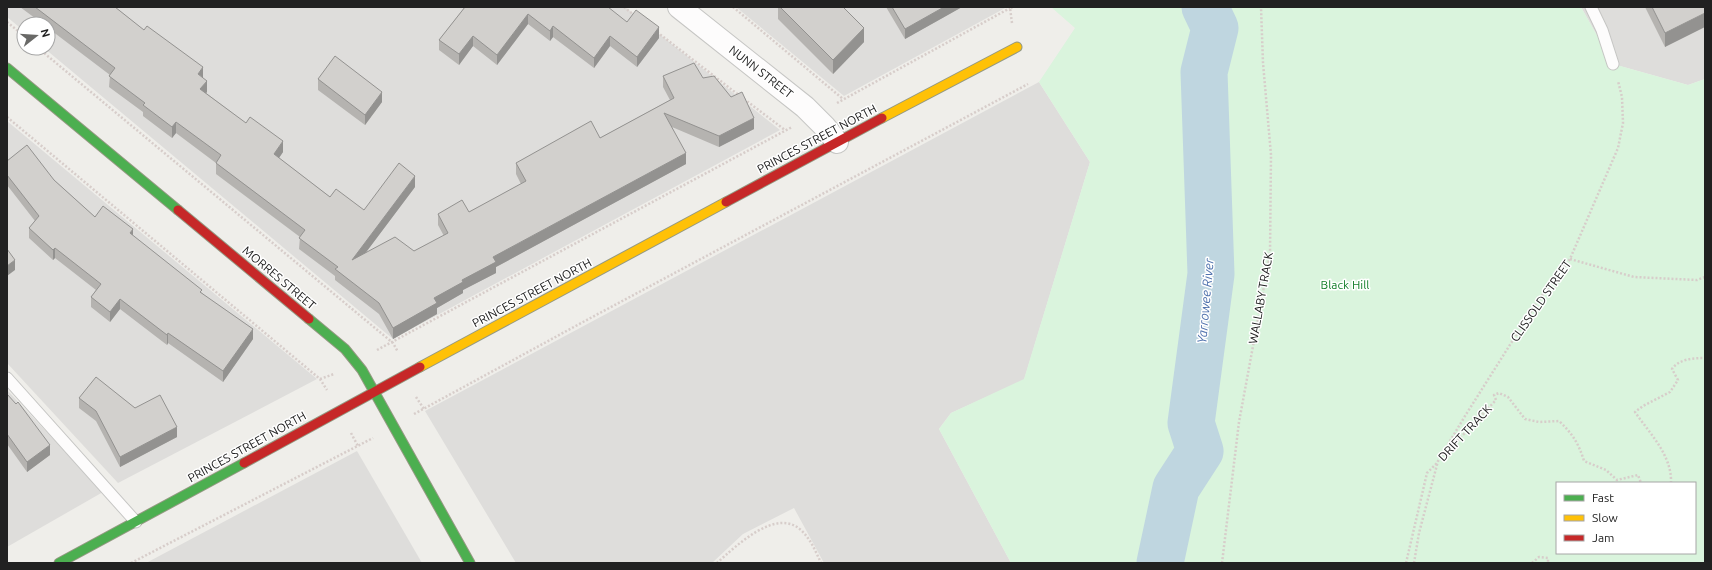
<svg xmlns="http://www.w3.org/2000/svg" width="1712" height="570" font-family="Ubuntu,sans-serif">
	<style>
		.residential { fill: #dedddb }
		.park { fill: #daf4dd; fill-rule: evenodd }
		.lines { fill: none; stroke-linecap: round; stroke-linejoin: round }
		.river { stroke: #bfd6e0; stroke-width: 47 }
		.lane-casing { stroke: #c6c6c4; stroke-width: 13 }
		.street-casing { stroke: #c6c6c4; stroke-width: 24 }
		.fast-casing { stroke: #949982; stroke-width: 11 }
		.slow-casing { stroke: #949982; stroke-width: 11 }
		.jam-casing { stroke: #949982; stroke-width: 11 }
		.path { stroke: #d7cdca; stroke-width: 2.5; stroke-dasharray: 2 2; stroke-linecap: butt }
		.lane { stroke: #fdfcfc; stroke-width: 11 }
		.street { stroke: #fdfcfc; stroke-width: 22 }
		.fast { stroke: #4caf50; stroke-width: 9 }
		.slow { stroke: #ffc107; stroke-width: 9 }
		.jam { stroke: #c62828; stroke-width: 9 }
		.wall { fill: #b5b3b0 }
		.shaded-wall { fill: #939290 }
		.building { fill: #d2d0cd; stroke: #939290 }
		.labels { text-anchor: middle; stroke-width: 3; stroke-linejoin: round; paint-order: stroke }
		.street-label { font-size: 12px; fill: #212121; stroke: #fff }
		.park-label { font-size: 12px; fill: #117d28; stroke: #fff }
		.water-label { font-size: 13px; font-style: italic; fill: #5173ae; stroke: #fff }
	</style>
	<rect width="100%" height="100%" fill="#efeeea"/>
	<g class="residential">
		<path d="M 7,7 L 625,7 L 780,130 L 393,339 L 44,48 L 48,48 L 48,24 L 24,24 L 24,31 L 7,17 Z"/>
		<path d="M 736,7 L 1007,7 L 844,96 Z"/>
		<path d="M 1581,7 L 1705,7 L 1705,79 L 1688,85 L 1613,64 Z"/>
		<path d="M 1039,82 L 1090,162 L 1024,380 L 951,413 L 939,429 L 1011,563 L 824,563 L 794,508 L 743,534 L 712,563 L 516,563 L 425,411 Z"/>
		<path d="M 7,121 L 317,379 L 118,483 L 7,363 Z"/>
		<path d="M 7,390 L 103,492 L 7,547 Z"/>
		<path d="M 357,451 L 422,563 L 146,563 Z"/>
	</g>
	<path class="park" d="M 1051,7 L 1581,7 L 1613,64 L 1688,85 L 1705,79 L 1705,563 L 1011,563 L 939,429 L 951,413 L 1024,379 L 1090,162 L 1039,82 L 1075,28 ZM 1557,483 L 1695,483 L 1695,553 L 1557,553 Z"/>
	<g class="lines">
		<path class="river" d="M 1160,563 L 1176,488 L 1200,451 L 1191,423 L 1211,274 L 1204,72 L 1215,28 L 1205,7"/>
		<g class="lane-casing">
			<g id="lane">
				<path d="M 1591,7 L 1602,30 L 1613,64"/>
				<path d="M 7,378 L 136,522"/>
			</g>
		</g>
		<g class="street-casing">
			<path id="street" d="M 679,7 L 805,107 L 825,127 L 837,142"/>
		</g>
		<g class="fast-casing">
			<g id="fast">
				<path d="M 7,68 L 178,210"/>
				<path d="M 309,319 L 345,349 L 362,370 L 470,563"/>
				<path d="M 59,563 L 244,463"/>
			</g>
		</g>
		<g class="slow-casing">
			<g id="slow">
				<path d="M 882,118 L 1017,47"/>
				<path d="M 420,367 L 726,202"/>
			</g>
		</g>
		<g class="jam-casing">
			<g id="jam">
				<path d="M 726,202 L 882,118"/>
				<path d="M 178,210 L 309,319"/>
				<path d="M 244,463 L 420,367"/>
			</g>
		</g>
		<g class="path">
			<path d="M 624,7 L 635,16"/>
			<path d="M 733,7 L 843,99"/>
			<path d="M 7,22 L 24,36"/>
			<path d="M 1012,23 L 1010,8 L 1013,7"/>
			<path d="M 657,32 L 740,96"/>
			<path d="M 38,48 L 393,343 L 398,352"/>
			<path d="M 744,99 L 785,130"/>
			<path d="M 837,103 L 1010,8"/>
			<path d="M 7,117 L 320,379 L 327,390"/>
			<path d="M 1570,259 L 1634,277 L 1697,280 L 1705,277"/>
			<path d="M 377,350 L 792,127"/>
			<path d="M 320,379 L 334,374"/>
			<path d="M 416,397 L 424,409"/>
			<path d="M 414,414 L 583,322 L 1028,84"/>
			<path d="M 351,433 L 358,446"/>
			<path d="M 1441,458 L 1496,400 L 1494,395 L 1499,393 L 1508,397 L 1525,419 L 1539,422 L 1559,421 C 1572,433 1579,444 1584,461 L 1606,470 L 1617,480 L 1638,475 L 1641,483"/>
			<path d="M 1671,483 C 1672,455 1650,434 1635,412 L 1643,406 L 1670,392 L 1678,380 L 1672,369 C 1679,359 1693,358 1705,358"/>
			<path d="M 131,563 L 373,438"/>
			<path d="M 717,563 C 736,546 777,506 802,531 C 811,540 816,552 821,563"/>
			<path d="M 1222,563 L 1239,422 L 1270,254 L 1271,155 L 1263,63 L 1261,7"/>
			<path d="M 1406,563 L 1427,473 L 1438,462"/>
			<path d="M 1414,563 L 1419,533 L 1438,461 L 1465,416 L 1537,302 L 1570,259 L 1618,148 L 1623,123 L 1622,97 L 1618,81"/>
			<path d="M 1532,563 L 1539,557 L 1548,558 L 1548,563"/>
		</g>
		<use href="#lane" class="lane"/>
		<use href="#street" class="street"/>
		<use href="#fast" class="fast"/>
		<use href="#slow" class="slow"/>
		<use href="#jam" class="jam"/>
	</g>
	<g class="wall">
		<path d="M 20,7 L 115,7 L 203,78 L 207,92 L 206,93 L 283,152 L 279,158 L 330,197 L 364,210 L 415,187 L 366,252 L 414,251 L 444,236 L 438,225 L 438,214 L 469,212 L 521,184 L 516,174 L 516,163 L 600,138 L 670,100 L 663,87 L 663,76 L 703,78 L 754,129 L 719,147 L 672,127 L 686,164 L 496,267 L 496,273 L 463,290 L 463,293 L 437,308 L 437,314 L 393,339 L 379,314 L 335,280 L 335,276 L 299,249 L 300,237 L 216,174 L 216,163 L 176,133 L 172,138 L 143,116 L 143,112 L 109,87 L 110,75 L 48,28 L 48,24 L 43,24 Z"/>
		<path d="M 465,7 L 627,22 L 659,38 L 637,67 L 610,46 L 594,68 L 553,37 L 550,41 L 528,24 L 497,65 L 473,46 L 459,65 L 439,50 L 439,40 Z"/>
		<path d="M 778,7 L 843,7 L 864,42 L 833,74 L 778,19 Z"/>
		<path d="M 886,7 L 962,7 L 905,39 Z"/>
		<path d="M 1645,7 L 1705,7 L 1665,47 Z"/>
		<path d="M 318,79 L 382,102 L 365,125 L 318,90 Z"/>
		<path d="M 7,161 L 54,180 L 95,217 L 133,236 L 202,293 L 253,339 L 223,382 L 168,343 L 167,345 L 120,309 L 110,322 L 91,307 L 91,297 L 96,290 L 55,258 L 53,260 L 29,238 L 29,228 L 35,221 L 7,185 Z"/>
		<path d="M 7,394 L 50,455 L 27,472 L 7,444 Z"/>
		<path d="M 79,398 L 135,408 L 177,437 L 120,467 L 96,421 L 79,408 Z"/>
	</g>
	<g class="shaded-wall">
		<path d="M 944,7 L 962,7 L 905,39 L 905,29 Z"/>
		<path d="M 1705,13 L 1705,27 L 1665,47 L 1665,33 Z"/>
		<path d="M 528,14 L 528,24 L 497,65 L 497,55 Z"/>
		<path d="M 553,26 L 553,37 L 550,41 L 550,31 Z"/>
		<path d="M 659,27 L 659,38 L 637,67 L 637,57 Z"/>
		<path d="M 864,28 L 864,42 L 833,74 L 833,60 Z"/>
		<path d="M 473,36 L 473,46 L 459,65 L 459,54 Z"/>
		<path d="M 610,36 L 610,46 L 594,68 L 594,58 Z"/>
		<path d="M 203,67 L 203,78 L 198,74 Z"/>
		<path d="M 207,81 L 207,92 L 200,100 L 200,89 Z"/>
		<path d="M 382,92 L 382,102 L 365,125 L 365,115 Z"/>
		<path d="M 754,118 L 754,129 L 719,147 L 719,136 Z"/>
		<path d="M 176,122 L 176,133 L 172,138 L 172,127 Z"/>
		<path d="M 283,141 L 283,152 L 274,165 L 274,154 Z"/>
		<path d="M 686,153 L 686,164 L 496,267 L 496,273 L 463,290 L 463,293 L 437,308 L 437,314 L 393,339 L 393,328 L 434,298 L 462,280 L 493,257 Z"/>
		<path d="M 415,176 L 415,187 L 352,271 L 352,260 Z"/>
		<path d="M 133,229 L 133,239 L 130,233 Z"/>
		<path d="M 55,248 L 55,258 L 53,260 L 53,250 Z"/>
		<path d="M 15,260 L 15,270 L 7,276 L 7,266 Z"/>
		<path d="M 120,299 L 120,309 L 110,322 L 110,312 Z"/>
		<path d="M 253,329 L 253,339 L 223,382 L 223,371 Z"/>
		<path d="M 168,333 L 168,343 L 167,345 L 167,335 Z"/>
		<path d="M 177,427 L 177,437 L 120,467 L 120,457 Z"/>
		<path d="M 50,445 L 50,455 L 27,472 L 27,462 Z"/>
	</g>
	<g class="building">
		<path d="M 35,7 L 115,7 L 144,30 L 147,26 L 203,67 L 198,74 L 207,81 L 200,89 L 246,123 L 250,117 L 283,141 L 274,154 L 330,197 L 336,189 L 364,210 L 399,163 L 415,176 L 352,260 L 395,237 L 414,251 L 448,233 L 438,214 L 462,200 L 469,212 L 526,181 L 516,163 L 591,121 L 600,138 L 674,98 L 663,76 L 694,63 L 703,78 L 714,76 L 731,97 L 742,92 L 754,118 L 719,136 L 664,113 L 686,153 L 493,257 L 496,262 L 462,280 L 463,282 L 434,298 L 437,303 L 393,328 L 379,303 L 335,269 L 338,267 L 299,238 L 305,230 L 216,163 L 221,155 L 176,122 L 172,127 L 143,105 L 145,103 L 109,76 L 115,68 Z"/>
		<path d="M 465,7 L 608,7 L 627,22 L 636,10 L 659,27 L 637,57 L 610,36 L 594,58 L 553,26 L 550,31 L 528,14 L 497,55 L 473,36 L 459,54 L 439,40 Z"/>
		<path d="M 780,7 L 843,7 L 864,28 L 833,60 Z"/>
		<path d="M 892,7 L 944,7 L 905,29 Z"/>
		<path d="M 1652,7 L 1705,7 L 1705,13 L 1665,33 Z"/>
		<path d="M 335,56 L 382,92 L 365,115 L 318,79 Z"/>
		<path d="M 27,145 L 54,180 L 95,217 L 103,206 L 133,229 L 130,233 L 202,290 L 200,292 L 253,329 L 223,371 L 168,333 L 167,335 L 120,299 L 110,312 L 91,297 L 101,284 L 55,248 L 53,250 L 29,228 L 39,216 L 7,175 L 7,161 Z"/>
		<path d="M 7,249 L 15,260 L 7,266 Z"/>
		<path d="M 96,377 L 135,408 L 160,395 L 177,427 L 120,457 L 96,411 L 79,398 Z"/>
		<path d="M 7,394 L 16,404 L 18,402 L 50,445 L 27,462 L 7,434 Z"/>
	</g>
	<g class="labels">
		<g class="street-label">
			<text transform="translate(761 72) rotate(38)" y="4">NUNN STREET</text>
			<text transform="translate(817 139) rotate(-28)" y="4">PRINCES STREET NORTH</text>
			<text transform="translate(279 278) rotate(40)" y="4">MORRES STREET</text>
			<text transform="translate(532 293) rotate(-28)" y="4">PRINCES STREET NORTH</text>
			<text transform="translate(1261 298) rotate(-80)" y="4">WALLABY TRACK</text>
			<text transform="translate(1541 301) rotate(-55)" y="4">CLISSOLD STREET</text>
			<text transform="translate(1465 433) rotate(-47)" y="4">DRIFT TRACK</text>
			<text transform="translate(247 447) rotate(-29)" y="4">PRINCES STREET NORTH</text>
		</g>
		<g class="park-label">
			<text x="1345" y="289">Black Hill</text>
		</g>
		<g class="water-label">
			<text transform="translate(1205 301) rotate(-85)" y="5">Yarrowee River</text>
		</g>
	</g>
	<rect width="1712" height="570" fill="none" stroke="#212121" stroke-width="16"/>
	<rect x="1556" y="482" width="140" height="72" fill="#ffffff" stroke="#a6a6a6"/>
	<rect x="1564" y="495" width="20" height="6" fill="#4caf50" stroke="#a6a6a6"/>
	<text x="1592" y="502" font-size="12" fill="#212121">Fast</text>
	<rect x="1564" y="515" width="20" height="6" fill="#ffc107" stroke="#a6a6a6"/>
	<text x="1592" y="522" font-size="12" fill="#212121">Slow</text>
	<rect x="1564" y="535" width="20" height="6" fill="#c62828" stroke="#a6a6a6"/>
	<text x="1592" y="542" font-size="12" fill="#212121">Jam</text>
	<g transform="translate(36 36) rotate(73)"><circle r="19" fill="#ffffff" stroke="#a6a6a6"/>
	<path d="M0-3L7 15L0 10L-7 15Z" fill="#696967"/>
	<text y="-6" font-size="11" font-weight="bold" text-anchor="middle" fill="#212121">N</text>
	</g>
</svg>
